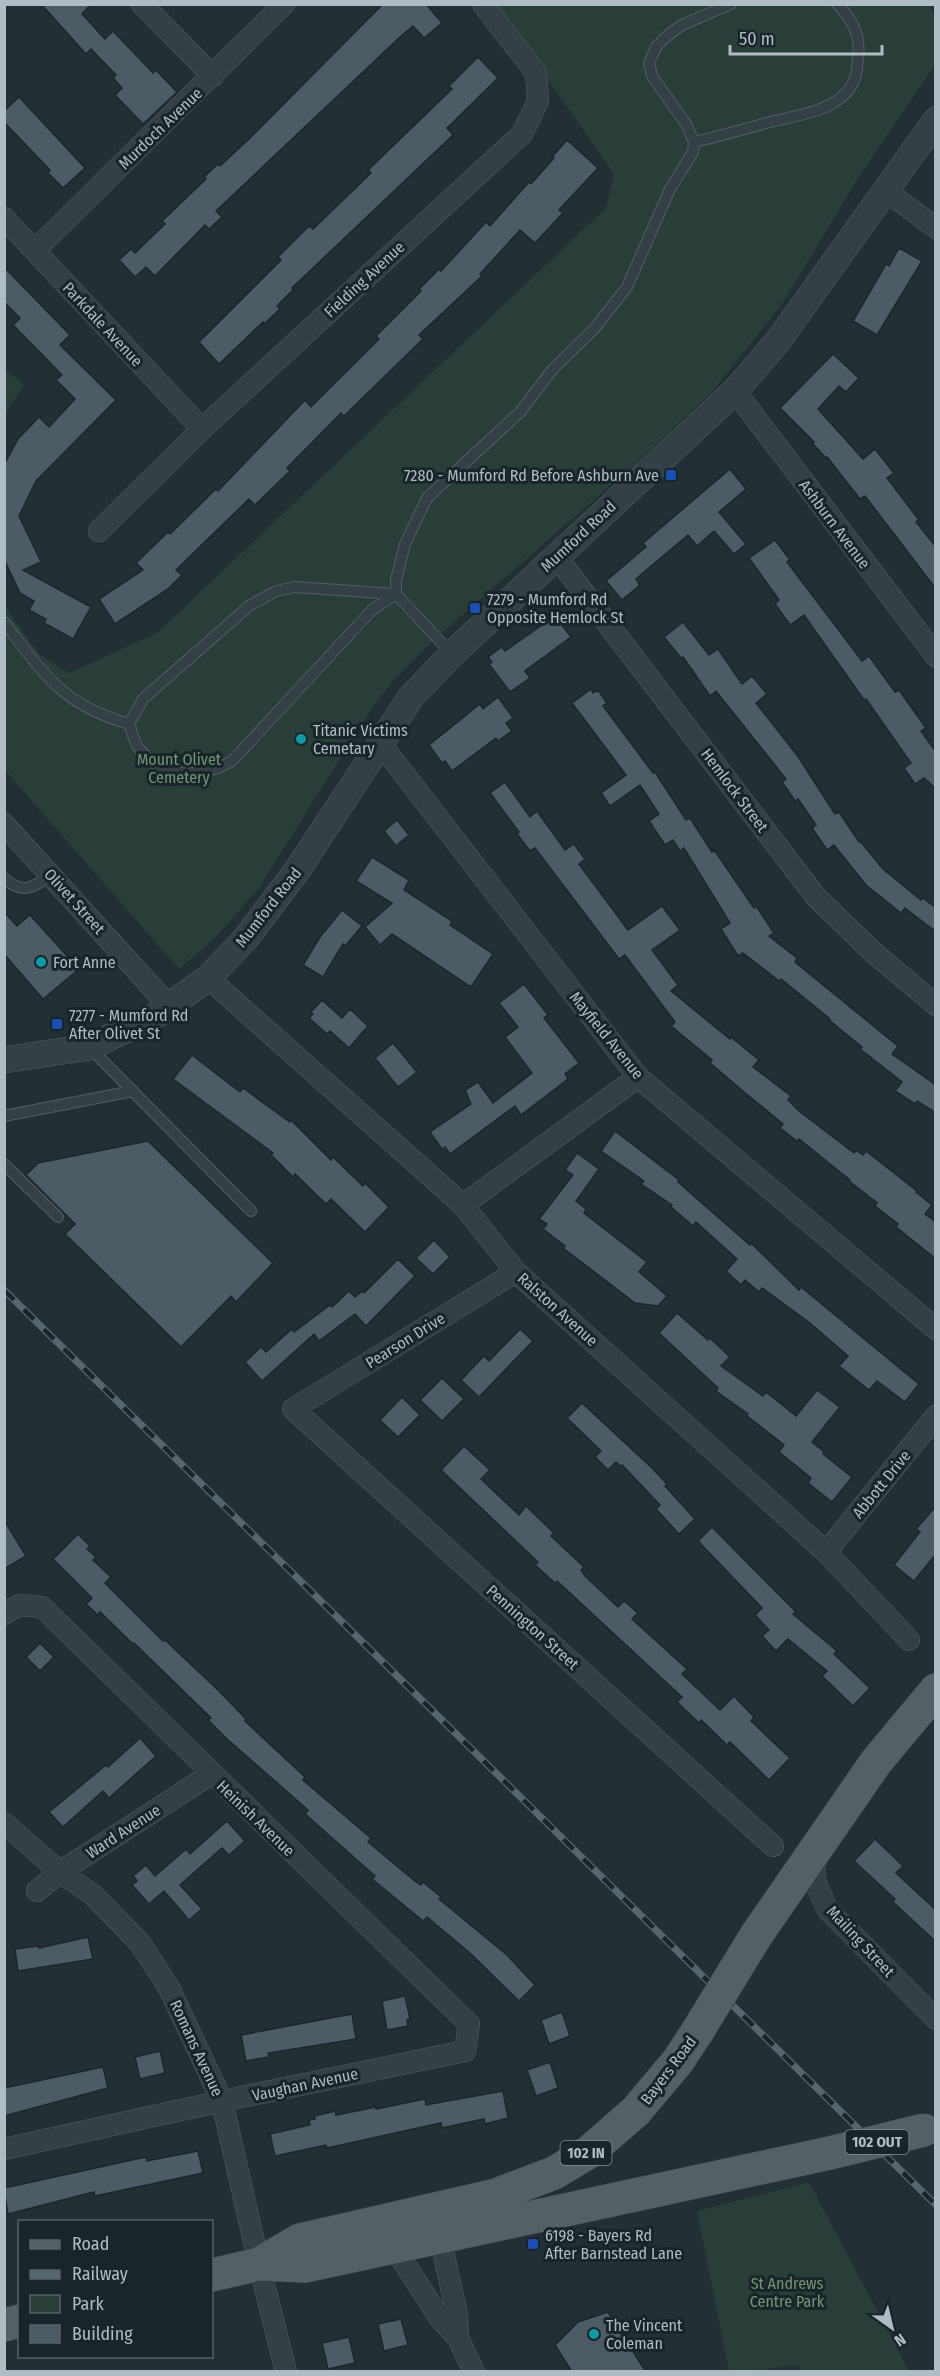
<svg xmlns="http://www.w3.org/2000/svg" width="940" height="2376" font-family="'Fira Sans Condensed',sans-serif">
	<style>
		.green { fill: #293e38 }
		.building { fill: #4d5c64; stroke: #1c272d; stroke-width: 1.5 }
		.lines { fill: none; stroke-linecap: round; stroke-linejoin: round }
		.service-casing { stroke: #525e64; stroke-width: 12 }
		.minor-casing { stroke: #525e64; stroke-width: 22 }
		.tertiary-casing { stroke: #525e64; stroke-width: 27 }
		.primary-casing { stroke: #414c53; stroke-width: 34 }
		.service { stroke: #354046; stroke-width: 10 }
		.minor { stroke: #354046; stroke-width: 21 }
		.tertiary { stroke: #354046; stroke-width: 26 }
		.primary { stroke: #536066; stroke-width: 33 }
		.rail-casing { stroke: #57666d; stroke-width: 7 }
		.rail { stroke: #1a252b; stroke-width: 4.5; stroke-dasharray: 14; stroke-linecap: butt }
		.primary-bridge-casing { stroke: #414c53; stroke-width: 34; stroke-linecap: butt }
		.primary-bridge { stroke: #536066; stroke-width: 33 }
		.transit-dot { fill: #1a4fb4; stroke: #1a252b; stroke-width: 2 }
		.culture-dot { fill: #0f9aa8; stroke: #1a252b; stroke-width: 2 }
		.labels { text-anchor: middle; stroke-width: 6; stroke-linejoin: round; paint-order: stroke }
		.shield { fill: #1a252b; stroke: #828f95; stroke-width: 1.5 }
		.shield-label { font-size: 15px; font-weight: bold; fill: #afbcc3 }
		.street-label { font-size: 16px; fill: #afbcc3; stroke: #1a252b }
		.poi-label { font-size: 16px; fill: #afbcc3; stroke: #1a252b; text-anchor: start }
		.park-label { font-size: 16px; fill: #719670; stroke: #1a252b }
	</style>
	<rect width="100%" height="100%" fill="#222f35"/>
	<g class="green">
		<path d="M 928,4 L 935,16 L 935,65 L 860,175 L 782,304 L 712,392 L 634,465 L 436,638 L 395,679 L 372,708 L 259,888 L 215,938 L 179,969 L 5,770 L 4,605 L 39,654 L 69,673 L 157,633 L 606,208 L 614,174 L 496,5 Z"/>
		<path d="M 5,370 L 24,384 L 5,414 Z"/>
		<path d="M 809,2182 L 909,2371 L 800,2371 L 798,2365 L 751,2371 L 729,2371 L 697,2211 Z"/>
	</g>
	<g class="building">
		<path d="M 41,4 L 91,4 L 82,14 L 105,39 L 113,31 L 153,73 L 156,70 L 177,92 L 143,124 L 115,95 L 122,88 L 113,78 L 116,75 L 91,49 L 86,54 Z"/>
		<path d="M 383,4 L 426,4 L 442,23 L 424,38 L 413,26 L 400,37 L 216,211 L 222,217 L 209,229 L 205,225 L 155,276 L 146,267 L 135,277 L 119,260 L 131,249 L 135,253 L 165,224 L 162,221 L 206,179 L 204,177 L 218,164 L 220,166 L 250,138 Z"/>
		<path d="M 478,57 L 498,78 L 447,128 L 453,135 L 292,288 L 293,290 L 277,306 L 280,309 L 264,324 L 263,322 L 219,364 L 199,342 L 281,260 L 278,257 L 309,226 L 313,229 L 371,173 L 368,170 L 452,89 L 449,86 Z"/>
		<path d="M 19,97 L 85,168 L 63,188 L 48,173 L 50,170 L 4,122 L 4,111 Z"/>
		<path d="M 567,140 L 598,168 L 559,210 L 563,213 L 535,243 L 520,230 L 480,274 L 482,276 L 419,335 L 423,339 L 344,416 L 341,413 L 287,468 L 290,471 L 255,505 L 249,499 L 176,570 L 182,575 L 168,589 L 115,624 L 99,599 L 143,570 L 136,563 L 168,532 L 170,534 L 216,489 L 218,491 L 305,400 L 311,407 L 379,339 L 376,336 L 421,291 L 419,289 L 439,269 L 441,271 L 486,222 L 490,226 L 529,182 L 531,184 L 554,158 L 552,157 Z"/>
		<path d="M 899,248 L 922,261 L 877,335 L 853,321 L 886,264 L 889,266 Z"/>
		<path d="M 4,267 L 70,335 L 60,345 L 116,400 L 36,481 L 19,516 L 41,562 L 23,570 L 91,607 L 73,639 L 44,623 L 46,619 L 29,610 L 34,601 L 20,593 L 4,559 L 4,465 L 18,439 L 39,417 L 49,427 L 75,399 L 56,380 L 62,375 L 13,325 L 20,318 L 4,302 Z"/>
		<path d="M 833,354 L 859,378 L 846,392 L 839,386 L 818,409 L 863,459 L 875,449 L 894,473 L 887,478 L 919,520 L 916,522 L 936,547 L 936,589 L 865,496 L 860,499 L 827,457 L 826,458 L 813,444 L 814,442 L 780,408 Z"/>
		<path d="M 730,469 L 746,489 L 719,512 L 746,544 L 734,554 L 714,531 L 697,546 L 688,535 L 636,579 L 640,585 L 622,600 L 606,581 L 646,547 L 643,543 Z"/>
		<path d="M 775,540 L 790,560 L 787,562 L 862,661 L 869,656 L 895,692 L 899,690 L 926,728 L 921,731 L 936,752 L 936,789 L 924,778 L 915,784 L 904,768 L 911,763 L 866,699 L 864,700 L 804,615 L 790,625 L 775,604 L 779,600 L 749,558 Z"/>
		<path d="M 555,616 L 571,637 L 525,671 L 530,678 L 510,692 L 489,664 L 492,662 L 488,657 L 502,647 L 505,651 Z"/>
		<path d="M 683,622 L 709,655 L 718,649 L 742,684 L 752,676 L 767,694 L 756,703 L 797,755 L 835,814 L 839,812 L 859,842 L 860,841 L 883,869 L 921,900 L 923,898 L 936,908 L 936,932 L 905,908 L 901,913 L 866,885 L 834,845 L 827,850 L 812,828 L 816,825 L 798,799 L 795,801 L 782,782 L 786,779 L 716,691 L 710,696 L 683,657 L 681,658 L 664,637 Z"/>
		<path d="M 591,689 L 593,693 L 598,690 L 607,703 L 603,706 L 653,773 L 655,772 L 686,820 L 690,818 L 712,852 L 715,851 L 754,908 L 756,906 L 774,933 L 769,936 L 797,958 L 795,962 L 898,1046 L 892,1054 L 936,1085 L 936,1113 L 917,1101 L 915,1104 L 895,1091 L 902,1082 L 860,1049 L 862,1047 L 829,1020 L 830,1019 L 781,979 L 779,981 L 743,953 L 738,956 L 721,929 L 730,923 L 684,848 L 680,851 L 673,840 L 665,845 L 649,821 L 659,814 L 640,785 L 610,806 L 601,793 L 626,775 L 572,703 Z"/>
		<path d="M 498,697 L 513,718 L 506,723 L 512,731 L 498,741 L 496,738 L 452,771 L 445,761 L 442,763 L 429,745 L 480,704 L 483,709 Z"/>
		<path d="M 505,782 L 530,817 L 537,811 L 565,850 L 574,844 L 585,859 L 579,864 L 628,930 L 662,906 L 680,930 L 652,950 L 678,985 L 671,991 L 730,1039 L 731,1037 L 759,1060 L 753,1067 L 791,1096 L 788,1100 L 799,1111 L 854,1153 L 856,1150 L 863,1155 L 866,1151 L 917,1191 L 916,1192 L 932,1205 L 925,1214 L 936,1222 L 936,1259 L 896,1227 L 898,1224 L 875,1206 L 877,1203 L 849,1181 L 850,1180 L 799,1139 L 797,1141 L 780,1128 L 783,1124 L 744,1092 L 710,1063 L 712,1060 L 671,1026 L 675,1022 L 625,955 L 619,959 L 535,848 L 530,851 L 517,834 L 519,832 L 490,793 Z"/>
		<path d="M 397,820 L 409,835 L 396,846 L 384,831 Z"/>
		<path d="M 372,857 L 409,880 L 404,890 L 452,921 L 450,925 L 493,954 L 471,987 L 392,934 L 380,945 L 365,927 L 392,903 L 356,881 Z"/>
		<path d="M 342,910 L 362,926 L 345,946 L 343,944 L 323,977 L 303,965 L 320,937 Z"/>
		<path d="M 4,912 L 17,926 L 30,915 L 79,969 L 43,999 L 4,954 Z"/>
		<path d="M 524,984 L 548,1015 L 544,1018 L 579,1063 L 565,1074 L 568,1079 L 521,1115 L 515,1106 L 450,1154 L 445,1147 L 442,1149 L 430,1132 L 471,1104 L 465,1090 L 478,1082 L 493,1103 L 532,1073 L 505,1037 L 518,1027 L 499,1003 Z"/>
		<path d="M 322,1000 L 342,1018 L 350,1009 L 368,1026 L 349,1048 L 330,1031 L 327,1034 L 309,1018 L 313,1014 L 311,1012 Z"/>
		<path d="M 393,1043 L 417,1072 L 398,1087 L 375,1058 Z"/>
		<path d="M 192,1055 L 240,1092 L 243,1088 L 290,1122 L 291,1120 L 331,1160 L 333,1157 L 363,1186 L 365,1183 L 389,1207 L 365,1232 L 331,1199 L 326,1204 L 295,1174 L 293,1177 L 271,1155 L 273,1153 L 173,1079 Z"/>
		<path d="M 615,1131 L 679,1180 L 678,1182 L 750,1245 L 751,1243 L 799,1290 L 801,1287 L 919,1384 L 905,1402 L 877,1381 L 869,1390 L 839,1366 L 848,1356 L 810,1323 L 762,1288 L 759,1292 L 745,1280 L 741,1285 L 726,1271 L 737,1259 L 696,1222 L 693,1226 L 671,1207 L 672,1205 L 641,1184 L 644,1181 L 601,1151 Z"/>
		<path d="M 148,1141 L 273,1263 L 236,1302 L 231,1296 L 181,1347 L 65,1234 L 75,1224 L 26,1175 L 38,1163 Z"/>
		<path d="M 577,1153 L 599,1169 L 576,1201 L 586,1209 L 584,1213 L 647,1262 L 639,1272 L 667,1296 L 658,1306 L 635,1303 L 563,1248 L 565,1246 L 543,1229 L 547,1224 L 539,1219 L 573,1175 L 565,1170 Z"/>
		<path d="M 434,1240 L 450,1257 L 433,1274 L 416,1258 Z"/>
		<path d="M 398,1259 L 415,1276 L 366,1326 L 355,1314 L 319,1341 L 314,1334 L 262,1381 L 245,1362 L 261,1347 L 266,1352 L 292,1329 L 294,1332 L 330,1305 L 332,1307 L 349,1291 L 355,1297 L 362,1291 L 364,1293 Z"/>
		<path d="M 677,1313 L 708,1340 L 710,1338 L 730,1357 L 721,1366 L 763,1396 L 766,1392 L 796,1416 L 817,1390 L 840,1407 L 812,1442 L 824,1452 L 823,1454 L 852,1477 L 832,1502 L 808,1483 L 811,1478 L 779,1452 L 784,1445 L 747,1416 L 748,1414 L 716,1391 L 718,1388 L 659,1333 Z"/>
		<path d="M 520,1329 L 533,1341 L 479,1397 L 461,1380 L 484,1356 L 489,1361 Z"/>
		<path d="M 442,1378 L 464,1399 L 442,1421 L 420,1400 Z"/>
		<path d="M 402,1397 L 420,1415 L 398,1437 L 380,1420 Z"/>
		<path d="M 582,1403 L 652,1468 L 667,1484 L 665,1486 L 695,1519 L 679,1534 L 656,1509 L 660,1505 L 622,1465 L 620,1466 L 616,1462 L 608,1470 L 595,1457 L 601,1451 L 567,1418 Z"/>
		<path d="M 464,1446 L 490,1470 L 481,1479 L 519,1515 L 526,1506 L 554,1533 L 551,1536 L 584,1567 L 581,1570 L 585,1576 L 618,1607 L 624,1601 L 638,1613 L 632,1619 L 687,1669 L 682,1674 L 720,1710 L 734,1696 L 754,1717 L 751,1721 L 790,1758 L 769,1780 L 730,1742 L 727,1745 L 701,1720 L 699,1723 L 677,1702 L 682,1697 L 557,1581 L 555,1583 L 535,1565 L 538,1562 L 441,1470 Z"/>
		<path d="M 936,1506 L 936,1554 L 914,1581 L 894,1565 L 920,1532 L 916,1529 Z"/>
		<path d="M 4,1520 L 26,1556 L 4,1569 Z"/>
		<path d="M 712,1527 L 796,1612 L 793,1614 L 837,1651 L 834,1654 L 870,1688 L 853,1706 L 822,1676 L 827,1671 L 788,1639 L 776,1651 L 762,1636 L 769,1630 L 755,1615 L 762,1608 L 698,1541 Z"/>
		<path d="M 78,1534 L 90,1546 L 87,1549 L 96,1557 L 93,1560 L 111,1577 L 105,1583 L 163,1641 L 165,1640 L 220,1692 L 246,1719 L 245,1721 L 305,1777 L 303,1780 L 371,1838 L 368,1842 L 416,1882 L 421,1885 L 423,1882 L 441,1897 L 439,1899 L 507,1955 L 535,1985 L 519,2001 L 471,1954 L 427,1917 L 423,1921 L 372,1879 L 375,1876 L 305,1814 L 308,1810 L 227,1739 L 208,1720 L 211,1718 L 134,1643 L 133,1644 L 100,1612 L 98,1615 L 86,1604 L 92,1598 L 53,1559 Z"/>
		<path d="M 40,1643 L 54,1657 L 40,1671 L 26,1657 Z"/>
		<path d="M 140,1738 L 156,1756 L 109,1798 L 103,1791 L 63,1827 L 49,1812 L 106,1765 L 108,1767 Z"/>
		<path d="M 227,1821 L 245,1841 L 229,1855 L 222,1848 L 180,1885 L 202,1909 L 189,1920 L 164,1891 L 149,1904 L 132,1885 L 137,1881 L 133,1876 L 146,1865 L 155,1876 L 186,1849 L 190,1854 Z"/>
		<path d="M 875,1839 L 903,1866 L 896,1873 L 936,1910 L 936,1942 L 893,1902 L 895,1899 L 854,1861 Z"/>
		<path d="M 88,1937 L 93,1959 L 18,1971 L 15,1949 L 39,1946 L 39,1948 Z"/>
		<path d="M 405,1996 L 410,2019 L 407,2020 L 408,2026 L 387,2030 L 382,2001 Z"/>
		<path d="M 562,2012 L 570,2036 L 549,2044 L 541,2020 Z"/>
		<path d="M 352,2014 L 356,2039 L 268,2053 L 269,2057 L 246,2061 L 241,2035 Z"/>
		<path d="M 160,2051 L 165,2073 L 140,2079 L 135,2057 Z"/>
		<path d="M 550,2062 L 558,2088 L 536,2096 L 527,2070 Z"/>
		<path d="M 103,2067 L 108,2088 L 4,2116 L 4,2088 Z"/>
		<path d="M 503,2091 L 508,2118 L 485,2124 L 484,2119 L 442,2128 L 441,2123 L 327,2148 L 326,2145 L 275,2156 L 270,2134 L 310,2125 L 309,2120 L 315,2119 L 315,2116 L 335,2111 L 336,2115 L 376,2107 L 376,2109 L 425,2099 L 426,2105 Z"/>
		<path d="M 198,2151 L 203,2173 L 95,2196 L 94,2192 L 8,2214 L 4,2188 L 146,2157 L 147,2161 Z"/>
		<path d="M 608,2312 L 646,2372 L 572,2372 L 555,2345 L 578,2322 Z"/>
		<path d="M 401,2319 L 408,2345 L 384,2351 L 378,2324 Z"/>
		<path d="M 349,2337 L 355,2363 L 328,2369 L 322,2343 Z"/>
	</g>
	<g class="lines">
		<g class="service-casing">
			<g id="service">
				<path d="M 694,142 C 719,136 745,129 770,122 C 797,115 827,113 847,92 C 856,82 857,71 858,58 C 861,36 853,19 837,4"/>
				<path d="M 295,587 L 396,594 L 372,610 L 232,761 C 201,779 160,779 138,747 C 134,741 132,731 129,724 L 143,699 L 249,606 L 276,591 Z"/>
				<path d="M 4,622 C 45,675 61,704 129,724"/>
				<path d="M 452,654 L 396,594 L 396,580 L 405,544 L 427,498 L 520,412 L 553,369 L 594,329 L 627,287 L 670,189 L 693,152 L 694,142 L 686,124 L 652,76 L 649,63 L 656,47 L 668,35 L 682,25 L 731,4"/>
				<path d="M 4,878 C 22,895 35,888 50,874"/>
				<path d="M 89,1047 L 251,1211"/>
				<path d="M 4,1116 L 133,1091"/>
				<path d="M 4,1164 L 58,1217"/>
			</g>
		</g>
		<g class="minor-casing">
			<g id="minor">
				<path d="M 142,4 L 213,76"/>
				<path d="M 886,191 L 936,228"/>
				<path d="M 4,218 L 202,429"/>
				<path d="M 35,250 L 284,4"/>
				<path d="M 735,391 L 936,656"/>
				<path d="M 99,531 L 202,429 L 522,134 L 538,101 L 536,73 L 483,4"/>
				<path d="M 556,556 L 816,897 L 874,953 L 936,1005"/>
				<path d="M 380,743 L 638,1077 L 936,1329"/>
				<path d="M 4,824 L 169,1006"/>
				<path d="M 208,978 L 463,1205 L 516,1272 L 826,1552 L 909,1640"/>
				<path d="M 463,1205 L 638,1077"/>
				<path d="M 516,1272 L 293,1409 L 773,1846"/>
				<path d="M 826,1552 L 936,1416"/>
				<path d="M 4,1614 L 19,1605 L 42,1607 L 469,2024 L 465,2051 L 222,2101 L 4,2149"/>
				<path d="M 4,1823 L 60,1872 L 92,1894 L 140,1943 L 169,1988 L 222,2101 L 259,2264 L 286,2372"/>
				<path d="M 814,1850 L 815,1881 L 827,1909 L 936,2019"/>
				<path d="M 37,1891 L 60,1872 L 211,1774"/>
				<path d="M 440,2237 L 457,2314 L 458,2338"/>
				<path d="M 394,2247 L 439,2317 L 458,2338 L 474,2372"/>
			</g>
		</g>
		<g class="tertiary-casing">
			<path id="tertiary" d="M 4,1060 L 89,1047 L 155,1016 L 208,978 L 246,938 L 296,872 L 411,697 L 452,654 L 735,391 L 778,341 L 936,120"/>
		</g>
		<g class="primary-casing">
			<g id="primary">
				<path d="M 757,1934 L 876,1762 L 936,1690"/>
				<path d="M 259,2264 L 300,2240 L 496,2195 L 554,2173 L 589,2152 L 636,2111 L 678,2061 L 697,2032"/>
				<path d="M 212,2275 L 259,2264 L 305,2266 L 830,2153"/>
				<path d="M 4,2325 L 20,2321"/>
			</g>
		</g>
		<use href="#service" class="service"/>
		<use href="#minor" class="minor"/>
		<use href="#tertiary" class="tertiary"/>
		<use href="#primary" class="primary"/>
		<g class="rail-casing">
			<path id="rail" d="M 4,1290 L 936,2205"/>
		</g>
		<use href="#rail" class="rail"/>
		<g class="primary-bridge-casing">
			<g id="primary-bridge">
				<path d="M 697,2032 L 757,1934"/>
				<path d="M 830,2153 L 924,2130"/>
			</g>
		</g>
		<use href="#primary-bridge" class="primary-bridge"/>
	</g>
	<g class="transit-dot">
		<rect x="665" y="469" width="12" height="12" rx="3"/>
		<rect x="469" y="602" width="12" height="12" rx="3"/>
		<rect x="51" y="1018" width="12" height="12" rx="3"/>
		<rect x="527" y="2238" width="12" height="12" rx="3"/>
	</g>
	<g class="culture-dot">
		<circle cx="301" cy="739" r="6"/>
		<circle cx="41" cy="962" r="6"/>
		<circle cx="594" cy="2334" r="6"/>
	</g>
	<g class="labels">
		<g class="shield">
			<rect x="845.5" y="2130" width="63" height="24" rx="4.5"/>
			<rect x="560.5" y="2141" width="51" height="24" rx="4.5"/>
		</g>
		<g class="shield-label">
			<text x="877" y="2147">102 OUT</text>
			<text x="586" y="2158">102 IN</text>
		</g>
		<g class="street-label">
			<text transform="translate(160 128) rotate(-44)" y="6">Murdoch Avenue</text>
			<text transform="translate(364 279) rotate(-43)" y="6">Fielding Avenue</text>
			<text transform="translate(103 324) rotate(47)" y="6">Parkdale Avenue</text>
			<text transform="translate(835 524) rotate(53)" y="6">Ashburn Avenue</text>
			<text transform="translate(578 536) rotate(-43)" y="6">Mumford Road</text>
			<text transform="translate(735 790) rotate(53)" y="6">Hemlock Street</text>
			<text transform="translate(75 901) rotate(48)" y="6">Olivet Street</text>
			<text transform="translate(268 907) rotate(-52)" y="6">Mumford Road</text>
			<text transform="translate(607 1035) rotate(51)" y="6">Mayfield Avenue</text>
			<text transform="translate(558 1309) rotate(42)" y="6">Ralston Avenue</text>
			<text transform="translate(405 1340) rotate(-32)" y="6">Pearson Drive</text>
			<text transform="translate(881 1484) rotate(-51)" y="6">Abbott Drive</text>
			<text transform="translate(533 1627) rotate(42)" y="6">Pennington Street</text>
			<text transform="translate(256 1818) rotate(44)" y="6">Heinish Avenue</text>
			<text transform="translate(123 1831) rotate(-33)" y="6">Ward Avenue</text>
			<text transform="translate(861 1941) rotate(47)" y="6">Mailing Street</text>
			<text transform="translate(197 2048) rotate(65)" y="6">Romans Avenue</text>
			<text transform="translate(668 2070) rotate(-53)" y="6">Bayers Road</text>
			<text transform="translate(305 2084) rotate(-12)" y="6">Vaughan Avenue</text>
		</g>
		<g class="poi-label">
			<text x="659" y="481" text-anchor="end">7280 - Mumford Rd Before Ashburn Ave</text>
			<text x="487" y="605">7279 - Mumford Rd<tspan x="487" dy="18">Opposite Hemlock St</tspan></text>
			<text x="313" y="736">Titanic Victims<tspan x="313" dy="18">Cemetary</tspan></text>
			<text x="53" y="968">Fort Anne</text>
			<text x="69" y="1021">7277 - Mumford Rd<tspan x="69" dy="18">After Olivet St</tspan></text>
			<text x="545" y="2241">6198 - Bayers Rd<tspan x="545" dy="18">After Barnstead Lane</tspan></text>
			<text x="606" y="2331">The Vincent<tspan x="606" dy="18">Coleman</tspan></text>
		</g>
		<g class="park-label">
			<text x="179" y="765">Mount Olivet<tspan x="179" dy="18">Cemetery</tspan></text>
			<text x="787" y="2289">St Andrews<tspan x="787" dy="18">Centre Park</tspan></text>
		</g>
	</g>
	<rect width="940" height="2376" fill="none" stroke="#afbcc3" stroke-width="12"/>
	<rect x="18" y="2220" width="195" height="138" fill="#1a252b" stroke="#566168" stroke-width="1.5"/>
	<rect x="30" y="2240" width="30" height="9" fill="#536066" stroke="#566168" stroke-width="1.5"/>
	<text x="72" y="2250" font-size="18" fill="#afbcc3">Road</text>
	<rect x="30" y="2270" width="30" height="9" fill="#57666d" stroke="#566168" stroke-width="1.5"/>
	<text x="72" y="2280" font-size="18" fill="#afbcc3">Railway</text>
	<rect x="30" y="2295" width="30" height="18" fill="#293e38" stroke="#566168" stroke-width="1.5"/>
	<text x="72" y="2310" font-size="18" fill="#afbcc3">Park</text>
	<rect x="30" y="2325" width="30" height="18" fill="#4d5c64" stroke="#566168" stroke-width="1.5"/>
	<text x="72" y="2340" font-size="18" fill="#afbcc3">Building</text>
	<g transform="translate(892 2328) rotate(146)" stroke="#1a252b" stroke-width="4.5" paint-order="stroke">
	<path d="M0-4.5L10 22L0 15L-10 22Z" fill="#afbcc3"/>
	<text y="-9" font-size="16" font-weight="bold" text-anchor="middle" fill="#afbcc3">N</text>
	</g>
	<path d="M730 45v9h152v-9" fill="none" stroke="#afbcc3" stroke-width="3"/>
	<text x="739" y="45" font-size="18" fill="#afbcc3" stroke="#1a252b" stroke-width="4.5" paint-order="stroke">50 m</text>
</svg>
